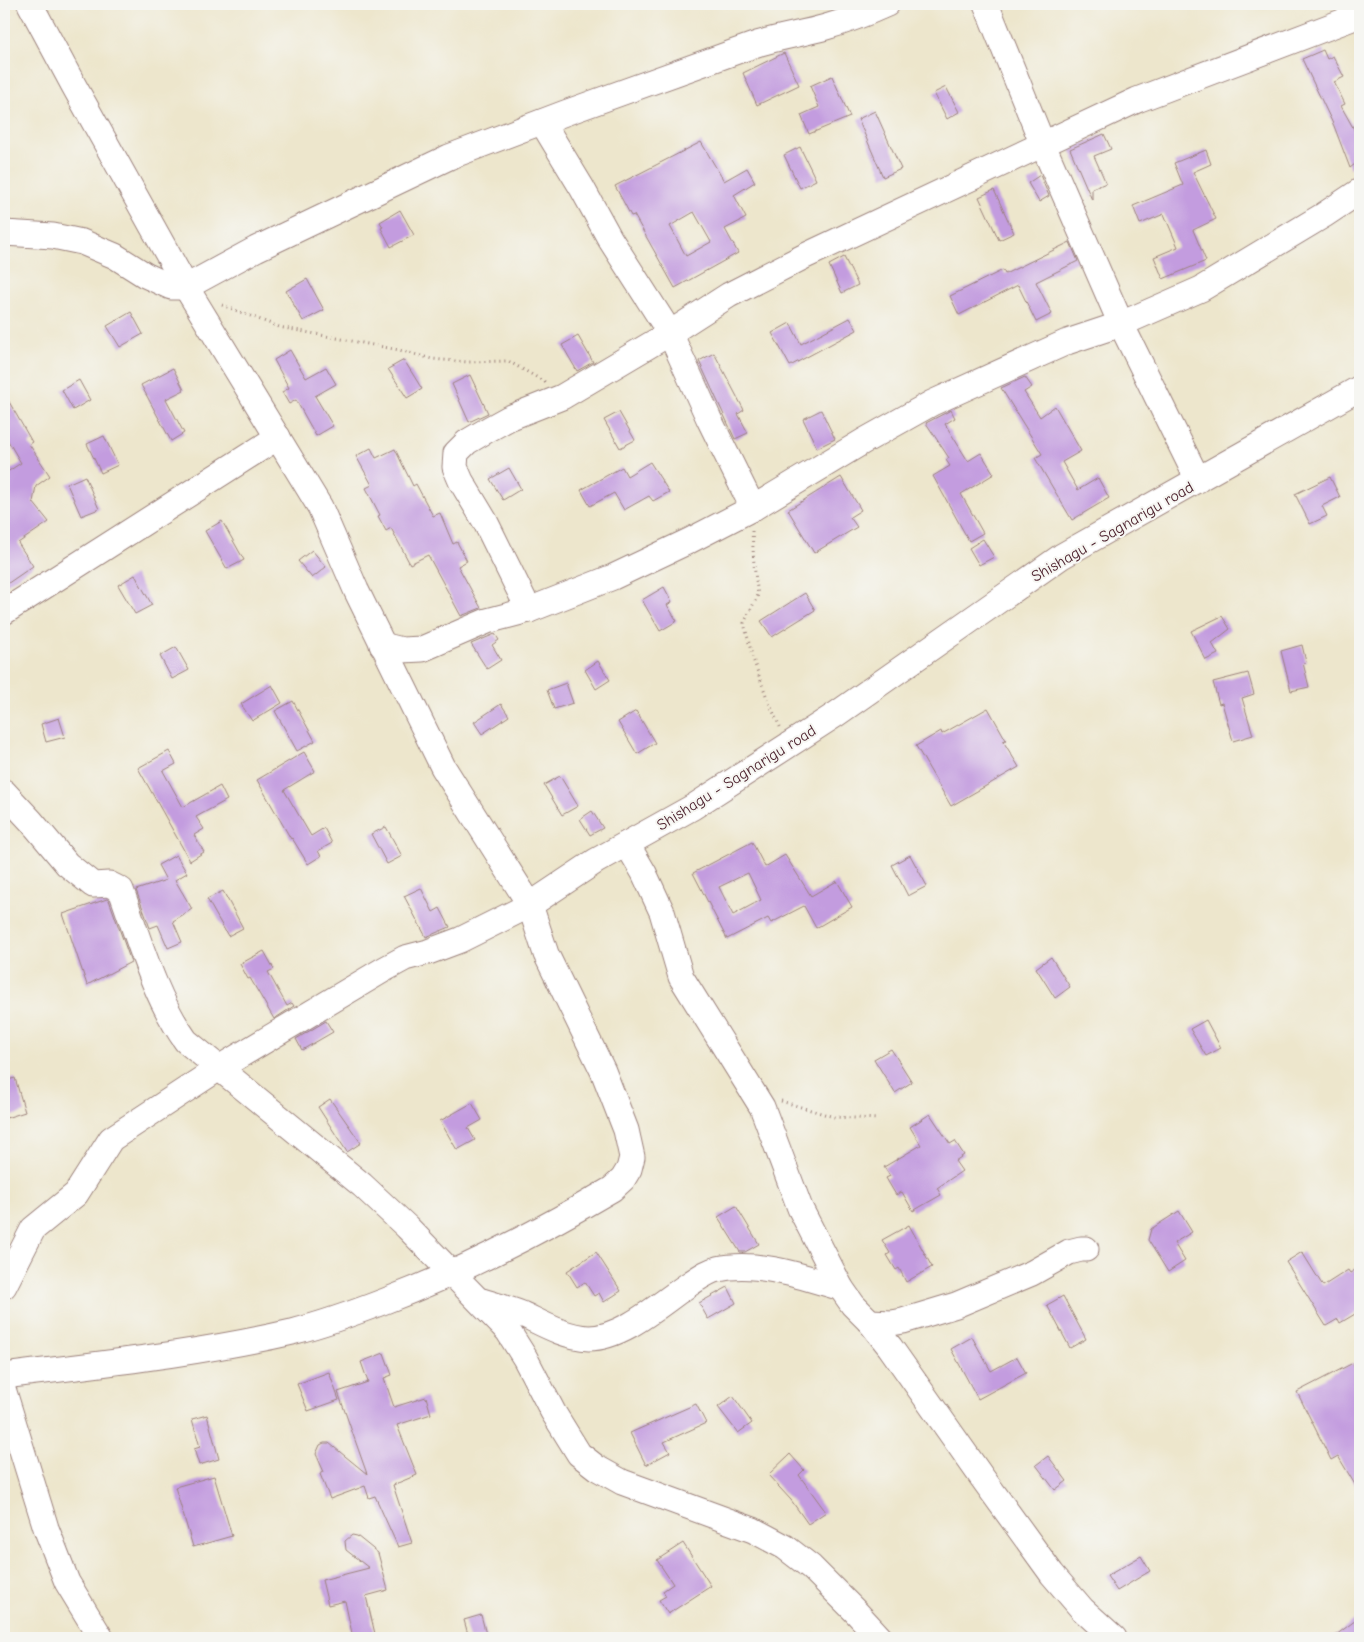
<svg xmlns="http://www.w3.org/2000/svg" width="1364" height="1642" font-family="'Comic Neue',sans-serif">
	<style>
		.building { fill: #c39cdf; fill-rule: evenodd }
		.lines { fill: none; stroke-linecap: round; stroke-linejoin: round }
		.minor-casing { stroke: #9c827c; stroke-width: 27 }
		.path { stroke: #9c827c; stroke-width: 3; stroke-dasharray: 1 4; stroke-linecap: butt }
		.minor { stroke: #fff; stroke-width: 25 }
		.labels { text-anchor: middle; stroke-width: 4; stroke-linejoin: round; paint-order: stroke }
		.street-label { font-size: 16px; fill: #4a1f2b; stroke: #f6f6f2 }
	</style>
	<rect width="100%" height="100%" fill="#f6f6f2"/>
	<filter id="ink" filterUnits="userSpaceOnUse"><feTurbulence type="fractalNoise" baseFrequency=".02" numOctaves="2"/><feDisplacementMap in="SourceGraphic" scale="10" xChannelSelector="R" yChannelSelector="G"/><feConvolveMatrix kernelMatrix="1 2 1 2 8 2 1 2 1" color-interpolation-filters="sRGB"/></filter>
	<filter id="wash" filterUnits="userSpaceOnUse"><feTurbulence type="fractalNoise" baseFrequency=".0096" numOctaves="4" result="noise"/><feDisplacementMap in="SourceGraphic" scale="20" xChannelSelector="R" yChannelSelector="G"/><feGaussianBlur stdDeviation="1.12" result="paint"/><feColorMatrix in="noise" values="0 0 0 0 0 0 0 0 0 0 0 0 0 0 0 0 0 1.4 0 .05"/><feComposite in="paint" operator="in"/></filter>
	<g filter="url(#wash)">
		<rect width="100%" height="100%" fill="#ede6cc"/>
		<g id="blocks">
			<g class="building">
				<path d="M 1323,50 L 1327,59 L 1333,56 L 1344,77 L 1334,82 L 1345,104 L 1341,106 L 1360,140 L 1360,160 L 1350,168 L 1334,126 L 1302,59 Z"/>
				<path d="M 784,53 L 799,85 L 757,105 L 743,73 Z"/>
				<path d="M 832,76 L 850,117 L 809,134 L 801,115 L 819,107 L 810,86 Z"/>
				<path d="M 946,87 L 959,112 L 947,119 L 934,93 Z"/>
				<path d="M 875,111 L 901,169 L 883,177 L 858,119 Z"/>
				<path d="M 1104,134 L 1111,149 L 1094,156 L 1106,183 L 1092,189 L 1092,200 L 1070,149 Z"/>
				<path d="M 701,142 L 724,181 L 747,168 L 755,182 L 734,195 L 746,218 L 725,229 L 738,253 L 675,288 L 634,215 L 631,216 L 615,186 ZM 694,212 L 711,242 L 686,256 L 670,226 Z"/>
				<path d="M 800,147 L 816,180 L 800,188 L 784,155 Z"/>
				<path d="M 1206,150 L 1211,164 L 1193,172 L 1216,219 L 1193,230 L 1206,261 L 1163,279 L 1154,257 L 1178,247 L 1164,214 L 1140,224 L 1133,206 L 1183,185 L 1174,163 Z"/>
				<path d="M 1040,175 L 1049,196 L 1039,202 L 1028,183 Z"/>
				<path d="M 994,190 L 1014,233 L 999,240 L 979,197 Z"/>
				<path d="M 400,210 L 414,235 L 391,247 L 381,228 L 383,227 L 380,222 Z"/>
				<path d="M 1070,242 L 1078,261 L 1036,282 L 1052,314 L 1036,322 L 1018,285 L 959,315 L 950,296 L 1003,270 L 1005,274 Z"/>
				<path d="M 844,257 L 858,285 L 842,293 L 829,265 Z"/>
				<path d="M 307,279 L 324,310 L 303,321 L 286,291 Z"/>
				<path d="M 131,312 L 143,334 L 120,347 L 107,326 Z"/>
				<path d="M 850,318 L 857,330 L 790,366 L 772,333 L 790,323 L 801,344 Z"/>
				<path d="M 578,336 L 593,362 L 577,371 L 562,345 Z"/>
				<path d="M 290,350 L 306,378 L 326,367 L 336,384 L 315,396 L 333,426 L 316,436 L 296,400 L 289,404 L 282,392 L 289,388 L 274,360 Z"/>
				<path d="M 714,353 L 744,410 L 738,414 L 748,433 L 735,439 L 699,361 Z"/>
				<path d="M 404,360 L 422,389 L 407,398 L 388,369 Z"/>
				<path d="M 173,368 L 184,390 L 166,399 L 184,433 L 171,441 L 141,385 Z"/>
				<path d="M 470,375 L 488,413 L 469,422 L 452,384 Z"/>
				<path d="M 1025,377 L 1032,387 L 1024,392 L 1040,417 L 1055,406 L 1081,451 L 1062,462 L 1078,490 L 1098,478 L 1109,498 L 1072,520 L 1035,458 L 1042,454 L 1001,388 Z"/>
				<path d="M 79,380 L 90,400 L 73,410 L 62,390 Z"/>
				<path d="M 4,393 L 32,442 L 29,444 L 50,476 L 36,486 L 33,502 L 49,522 L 18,543 L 33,566 L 4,586 L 4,474 L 21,463 L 4,434 Z"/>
				<path d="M 821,410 L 835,439 L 817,448 L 803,419 Z"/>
				<path d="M 951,410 L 955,418 L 945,424 L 968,461 L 981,453 L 994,474 L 961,494 L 983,533 L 969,541 L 933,476 L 950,466 L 946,460 L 949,458 L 926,423 Z"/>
				<path d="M 619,412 L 635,440 L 620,448 L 604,420 Z"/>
				<path d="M 104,436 L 118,465 L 101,473 L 87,444 Z"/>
				<path d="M 371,448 L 376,458 L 395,449 L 413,486 L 416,484 L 433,516 L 440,513 L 453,544 L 457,542 L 467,561 L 458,566 L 481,608 L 461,616 L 428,555 L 410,564 L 391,528 L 386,531 L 378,516 L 380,515 L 366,488 L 372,485 L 356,456 Z"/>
				<path d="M 650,462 L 669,492 L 653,501 L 649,496 L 624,510 L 614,493 L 590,506 L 581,490 L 622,467 L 627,476 Z"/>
				<path d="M 509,468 L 521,489 L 503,500 L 490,479 Z"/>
				<path d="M 85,476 L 99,509 L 81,516 L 67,484 Z"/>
				<path d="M 841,477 L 861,510 L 850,517 L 857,527 L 814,553 L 788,510 Z"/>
				<path d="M 1330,477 L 1340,497 L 1322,506 L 1327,516 L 1310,524 L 1295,494 Z"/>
				<path d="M 222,521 L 244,560 L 227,569 L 205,531 Z"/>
				<path d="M 983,539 L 994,557 L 979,565 L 969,548 Z"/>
				<path d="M 312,550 L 326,567 L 312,578 L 298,561 Z"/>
				<path d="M 135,575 L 152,605 L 135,614 L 118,585 Z"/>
				<path d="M 664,587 L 672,602 L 667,605 L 677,621 L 660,631 L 642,600 Z"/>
				<path d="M 805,593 L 815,610 L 772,637 L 761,621 Z"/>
				<path d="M 1222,616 L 1230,629 L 1212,643 L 1218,654 L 1206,660 L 1191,631 Z"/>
				<path d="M 495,634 L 499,640 L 492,645 L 501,660 L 487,669 L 471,644 Z"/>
				<path d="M 1302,645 L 1306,662 L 1303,663 L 1309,687 L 1291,691 L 1281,651 Z"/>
				<path d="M 176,647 L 189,670 L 172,679 L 160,656 Z"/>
				<path d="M 598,661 L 610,680 L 596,689 L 585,670 Z"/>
				<path d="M 1248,673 L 1254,694 L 1242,698 L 1253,735 L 1233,741 L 1222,703 L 1219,704 L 1213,682 Z"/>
				<path d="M 566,683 L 573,703 L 554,709 L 547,690 Z"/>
				<path d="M 272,685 L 282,703 L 252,721 L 241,704 Z"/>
				<path d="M 293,701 L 315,741 L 297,751 L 275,711 Z"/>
				<path d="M 501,704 L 509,716 L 482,734 L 474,722 Z"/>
				<path d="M 988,708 L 1006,740 L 1003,741 L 1019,767 L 951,806 L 916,746 L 941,731 L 942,734 Z"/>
				<path d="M 636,711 L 655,743 L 637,754 L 618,722 Z"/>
				<path d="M 59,718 L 65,737 L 46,742 L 41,724 Z"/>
				<path d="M 169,751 L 176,764 L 163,771 L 183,807 L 220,786 L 227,800 L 196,817 L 204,829 L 194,835 L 204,852 L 190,861 L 138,768 Z"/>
				<path d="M 304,752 L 315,771 L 284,790 L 311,836 L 324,828 L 332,843 L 318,851 L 321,856 L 308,864 L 292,838 L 291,839 L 257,780 Z"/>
				<path d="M 560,776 L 578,806 L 562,815 L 544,785 Z"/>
				<path d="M 592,811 L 603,828 L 590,835 L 580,819 Z"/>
				<path d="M 386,827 L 402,856 L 387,864 L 371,834 Z"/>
				<path d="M 752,842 L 765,867 L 785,855 L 811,896 L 837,881 L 852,907 L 816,928 L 804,906 L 771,923 L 768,918 L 727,939 L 693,873 ZM 748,873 L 761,900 L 733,915 L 719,887 Z"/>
				<path d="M 176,855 L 187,873 L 175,880 L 192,909 L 173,921 L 182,942 L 168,948 L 158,925 L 150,928 L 136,890 L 166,880 L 158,865 Z"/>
				<path d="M 910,855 L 927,886 L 908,896 L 892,865 Z"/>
				<path d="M 421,888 L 433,912 L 440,908 L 450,927 L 426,937 L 404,896 Z"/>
				<path d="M 223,891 L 243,928 L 228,936 L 207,899 Z"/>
				<path d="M 107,899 L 109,900 L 131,962 L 87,985 L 63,914 Z"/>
				<path d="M 264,951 L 274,969 L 268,972 L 287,1006 L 292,1003 L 294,1006 L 274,1019 L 250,978 L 248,979 L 240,964 Z"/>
				<path d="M 1051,957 L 1070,987 L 1055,998 L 1036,968 Z"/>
				<path d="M 1206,1020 L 1221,1048 L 1206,1056 L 1190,1029 Z"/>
				<path d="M 326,1021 L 333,1032 L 302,1050 L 296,1039 Z"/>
				<path d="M 891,1049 L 912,1082 L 895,1093 L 874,1059 Z"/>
				<path d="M 15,1078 L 25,1112 L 6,1118 L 4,1109 L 4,1081 Z"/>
				<path d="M 330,1099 L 361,1143 L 347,1152 L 318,1107 Z"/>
				<path d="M 472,1103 L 482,1120 L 468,1128 L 475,1140 L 457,1150 L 440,1121 Z"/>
				<path d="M 930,1114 L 950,1144 L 955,1141 L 964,1155 L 955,1161 L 962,1171 L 937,1188 L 941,1195 L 913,1211 L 902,1192 L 896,1195 L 886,1178 L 890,1176 L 884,1167 L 921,1145 L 910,1127 Z"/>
				<path d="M 736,1206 L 759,1244 L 745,1252 L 740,1252 L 718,1217 Z"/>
				<path d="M 1179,1211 L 1192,1232 L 1174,1243 L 1185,1261 L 1168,1272 L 1148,1240 L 1151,1229 Z"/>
				<path d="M 909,1225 L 932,1267 L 906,1282 L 899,1268 L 896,1270 L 887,1255 L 890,1253 L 882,1240 Z"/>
				<path d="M 596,1252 L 621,1291 L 604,1302 L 599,1293 L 594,1296 L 585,1282 L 577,1287 L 567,1271 Z"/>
				<path d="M 1302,1252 L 1323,1286 L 1348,1270 L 1350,1273 L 1360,1267 L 1360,1311 L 1340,1323 L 1338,1319 L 1326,1326 L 1286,1262 Z"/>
				<path d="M 728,1287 L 736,1303 L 708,1319 L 699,1303 Z"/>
				<path d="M 1063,1296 L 1086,1339 L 1070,1348 L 1047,1305 Z"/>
				<path d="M 972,1337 L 991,1371 L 1017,1357 L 1026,1373 L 978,1399 L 951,1349 Z"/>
				<path d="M 384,1353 L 392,1375 L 384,1378 L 394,1407 L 426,1397 L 431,1414 L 397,1425 L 417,1475 L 393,1485 L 412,1543 L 398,1547 L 375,1496 L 369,1498 L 365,1486 L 330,1499 L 320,1474 L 324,1472 L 316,1454 L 320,1445 L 324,1443 L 329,1443 L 367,1474 L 338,1392 L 368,1382 L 361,1362 Z"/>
				<path d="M 1353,1363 L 1360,1378 L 1360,1493 L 1338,1456 L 1331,1460 L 1297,1392 Z"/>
				<path d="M 329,1372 L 339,1400 L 308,1411 L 297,1384 Z"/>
				<path d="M 733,1396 L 752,1423 L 738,1433 L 718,1407 Z"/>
				<path d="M 696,1404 L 706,1423 L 664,1442 L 670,1452 L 646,1465 L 630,1433 Z"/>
				<path d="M 207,1415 L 219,1459 L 199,1465 L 194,1449 L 200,1447 L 192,1419 Z"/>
				<path d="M 790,1454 L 804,1470 L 799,1475 L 826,1512 L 808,1524 L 791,1500 L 768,1475 Z"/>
				<path d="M 1048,1456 L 1067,1481 L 1055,1490 L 1036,1465 Z"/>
				<path d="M 214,1476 L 232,1536 L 193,1547 L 175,1487 Z"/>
				<path d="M 352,1535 L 357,1536 L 378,1553 L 388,1590 L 366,1596 L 376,1638 L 353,1638 L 345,1601 L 328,1605 L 322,1580 L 369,1568 L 346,1550 L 345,1541 Z"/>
				<path d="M 683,1543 L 711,1586 L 668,1614 L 659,1600 L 666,1596 L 663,1591 L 673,1584 L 657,1560 Z"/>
				<path d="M 1141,1556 L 1150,1571 L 1117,1591 L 1107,1576 Z"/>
				<path d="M 481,1615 L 487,1638 L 469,1638 L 464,1620 Z"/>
				<path d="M 1360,1617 L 1360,1638 L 1332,1638 Z"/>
			</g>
		</g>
	</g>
	<g filter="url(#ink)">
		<use href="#blocks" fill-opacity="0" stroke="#9c827c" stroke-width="1"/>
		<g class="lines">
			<g class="minor-casing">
				<g id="minor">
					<path d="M 986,4 L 1043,145 L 1121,324 L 1198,480"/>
					<path d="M 542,122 L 582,188 L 610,239 L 670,333 L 709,419 L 753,508"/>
					<path d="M 4,233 L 53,236 L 82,242 L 115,256 L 145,275 L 171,287 L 186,287 L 256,249 L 449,157 L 565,113 L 754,45 C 778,37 802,34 826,27 C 847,21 867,13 887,4"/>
					<path d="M 529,610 L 485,521 L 461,481 L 455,467 L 456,453 L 467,442 L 489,429 L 509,418 L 562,397 L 670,333 L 729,295 L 805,256 L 1137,100 L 1360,15"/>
					<path d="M 4,612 L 278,437"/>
					<path d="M 382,645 L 402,650 L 422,649 L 487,621 L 529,610 L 613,577 L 689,541 L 753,508 L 864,441 L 932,403 L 1067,342 L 1121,324 L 1201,289 L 1324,215 L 1360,191"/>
					<path d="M 4,792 L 31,821 L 67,864 L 93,885 L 109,884 L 121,890 C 139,940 155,998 186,1041 L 362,1185 L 407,1227 L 508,1331 L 525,1358 L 553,1412 L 579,1454 L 597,1468 L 622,1482 L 753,1530 L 785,1547 L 811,1567 L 856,1612 L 880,1638"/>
					<path d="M 627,844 L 644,873 L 662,912 L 681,977 L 762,1107 L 800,1208 L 841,1288 L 853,1305 L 870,1322 L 890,1347 L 981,1476 L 1052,1574 L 1082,1609 L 1114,1638"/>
					<path d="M 4,1286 L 33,1229 L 76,1194 L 111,1139 L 219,1068 L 383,970 L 405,958 L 428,952 L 460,940 L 530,905 L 443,767 L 356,590 L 320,507 L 186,287 L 74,86 L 30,4"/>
					<path d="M 482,1301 C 495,1305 509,1309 522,1314 C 543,1324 565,1337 589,1338 C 624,1338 663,1301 691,1283 C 700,1277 708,1271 718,1269 C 757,1260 804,1277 841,1288"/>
					<path d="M 870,1322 L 892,1323 L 903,1321 L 956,1305 L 1032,1273 L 1069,1252 L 1081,1249 L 1086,1249"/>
					<path d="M 4,1376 C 100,1364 197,1354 292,1332 C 323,1324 354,1313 385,1301 C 464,1271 539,1232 612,1189 L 623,1179 L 629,1169 L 632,1157 L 626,1130 L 603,1071 L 546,954 L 530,905 L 596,861 L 693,807 L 835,715 L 1062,556 L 1360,388"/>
					<path d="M 4,1392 L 46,1528 L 67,1582 L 101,1638"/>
				</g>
			</g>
			<g class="path">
				<path d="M 222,305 L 279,327 L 399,350 L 432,359 L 467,362 L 508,361 L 545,382"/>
				<path d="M 752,531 L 754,565 L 758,595 L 744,623 L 753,659 L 767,698 L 780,727"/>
				<path d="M 781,1101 L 834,1117 L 878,1119"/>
			</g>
			<use href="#minor" class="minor"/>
		</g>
	</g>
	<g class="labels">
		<g class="street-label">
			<text transform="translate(1112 531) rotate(-30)" y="6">Shishagu - Sagnarigu road</text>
			<text transform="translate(736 777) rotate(-32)" y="6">Shishagu - Sagnarigu road</text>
		</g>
	</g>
	<rect width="1364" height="1642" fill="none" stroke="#f6f6f2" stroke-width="20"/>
</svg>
